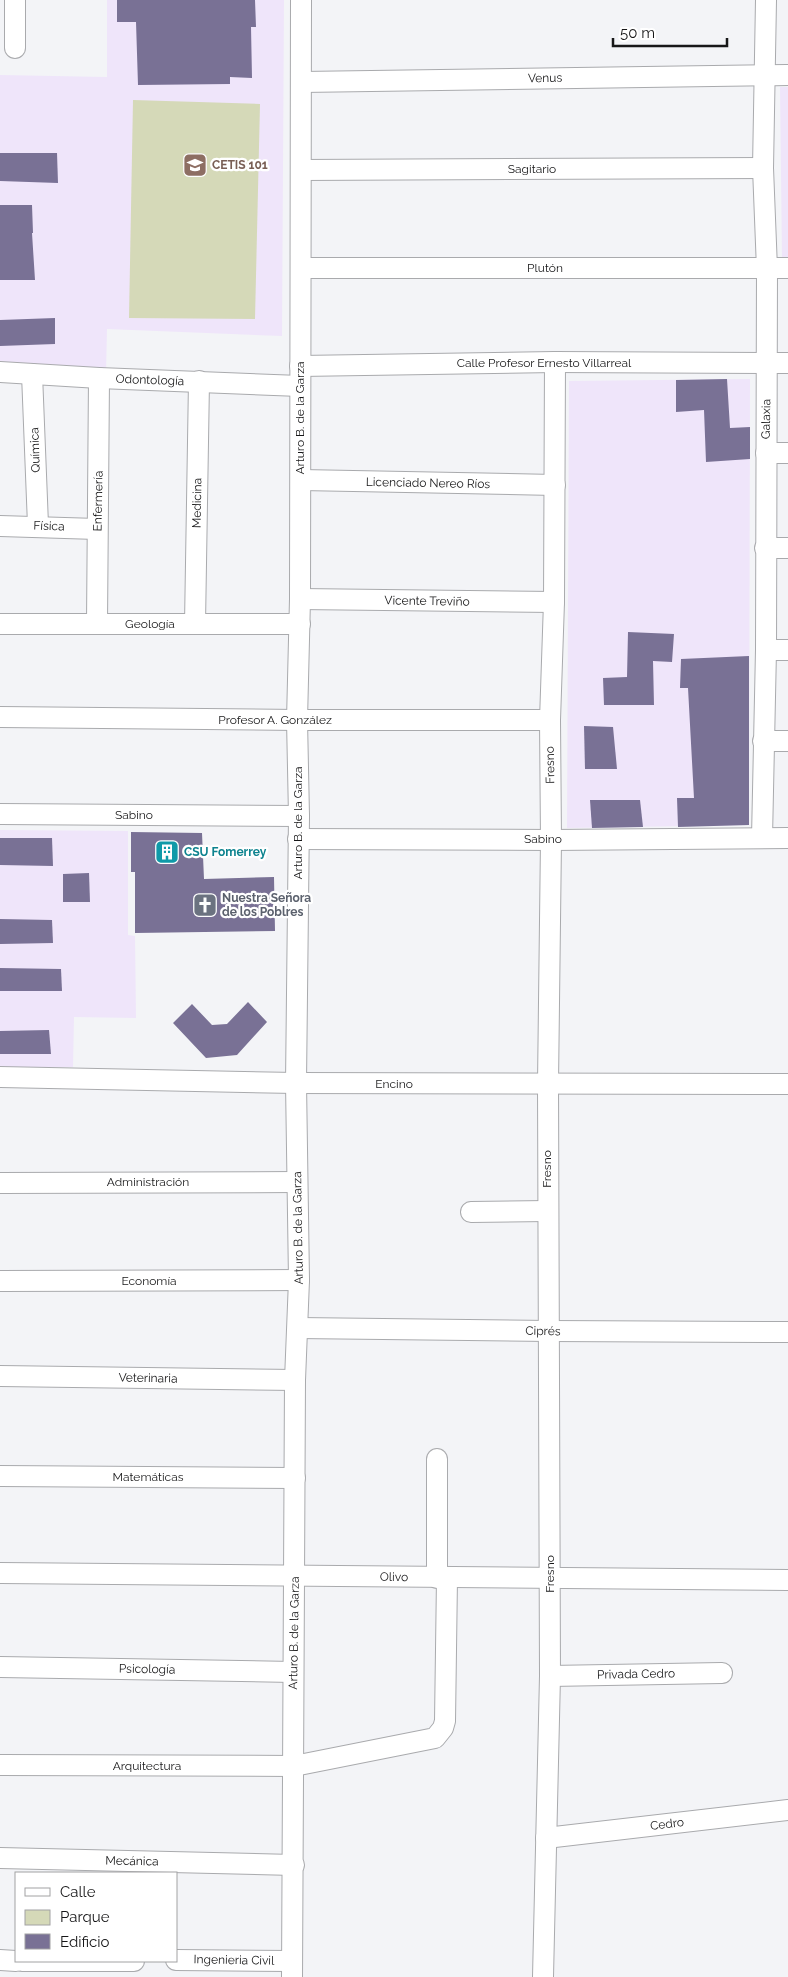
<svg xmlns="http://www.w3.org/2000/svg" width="788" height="1977" font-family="Raleway,sans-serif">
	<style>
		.education { fill: #efe5fa }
		.green { fill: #d5d9b8 }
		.building { fill: #797195 }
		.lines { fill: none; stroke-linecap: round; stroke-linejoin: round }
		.minor-casing { stroke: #a9aaad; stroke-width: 22 }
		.minor { stroke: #fff; stroke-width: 20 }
		.labels { text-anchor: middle; stroke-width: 4.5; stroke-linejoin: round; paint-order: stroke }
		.street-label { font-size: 12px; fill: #171718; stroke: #fff }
		.education-label { font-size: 12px; font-weight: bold; fill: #785e54; stroke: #fff; text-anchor: start }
		.culture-label { font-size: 12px; font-weight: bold; fill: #0d838f; stroke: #fff; text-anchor: start }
		.worship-label { font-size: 12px; font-weight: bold; fill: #5b616d; stroke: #fff; text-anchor: start }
	</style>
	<rect width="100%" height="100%" fill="#f3f4f7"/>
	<g class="education">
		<path d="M 107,0 L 284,0 L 282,336 L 107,329 L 106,374 L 0,368 L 0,75 L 107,77 Z"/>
		<path d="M 780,87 L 788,87 L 788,259 L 782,259 Z"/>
		<path d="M 750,379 L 749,825 L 567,828 L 569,381 Z"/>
		<path d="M 0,830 L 128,831 L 128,935 L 135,936 L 136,1018 L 74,1017 L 73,1067 L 0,1068 Z"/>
	</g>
	<path class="green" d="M 133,100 L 260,104 L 255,319 L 129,318 Z"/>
	<g class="building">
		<path d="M 117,0 L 255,0 L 256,27 L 251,27 L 252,78 L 230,77 L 230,84 L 138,85 L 136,22 L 117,22 Z"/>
		<path d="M 0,153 L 57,153 L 58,183 L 0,181 Z"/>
		<path d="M 0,205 L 32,205 L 33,233 L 32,233 L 35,280 L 0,280 Z"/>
		<path d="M 55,318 L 55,344 L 0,346 L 0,320 Z"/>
		<path d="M 727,379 L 730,428 L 750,427 L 750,459 L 706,462 L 704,410 L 676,412 L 676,380 Z"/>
		<path d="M 628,632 L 674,634 L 672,662 L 653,661 L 654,705 L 604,705 L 603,678 L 627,677 Z"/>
		<path d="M 749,656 L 749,825 L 678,827 L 677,798 L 694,798 L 688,688 L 680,688 L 681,659 Z"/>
		<path d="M 584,726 L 613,727 L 617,769 L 585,769 Z"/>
		<path d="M 590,800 L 640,800 L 643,827 L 592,828 Z"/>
		<path d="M 131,832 L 202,833 L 204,879 L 274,877 L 275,931 L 135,933 L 135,872 L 131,872 Z"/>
		<path d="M 0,838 L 52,838 L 53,866 L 0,865 Z"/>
		<path d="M 89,873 L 90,902 L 63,902 L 63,874 Z"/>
		<path d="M 0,919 L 52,920 L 53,943 L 0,944 Z"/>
		<path d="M 0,968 L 61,969 L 62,991 L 0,991 Z"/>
		<path d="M 248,1002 L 267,1022 L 237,1055 L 206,1058 L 173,1023 L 192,1004 L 212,1025 L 227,1024 Z"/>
		<path d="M 49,1030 L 51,1054 L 0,1054 L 0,1031 Z"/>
	</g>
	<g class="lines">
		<g class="minor-casing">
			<g id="minor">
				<path d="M 15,0 L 15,48"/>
				<path d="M 302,82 L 788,75"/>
				<path d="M 301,170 L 763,168"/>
				<path d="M 302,268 L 788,268"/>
				<path d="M 300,366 L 555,362 L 788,363"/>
				<path d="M 0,372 L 99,378 L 300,386"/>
				<path d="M 32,374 L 38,525"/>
				<path d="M 766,453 L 788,453"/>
				<path d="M 301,480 L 555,485"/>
				<path d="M 0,526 L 97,529"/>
				<path d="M 765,548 L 788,548"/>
				<path d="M 300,599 L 554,602"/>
				<path d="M 0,624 L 300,624"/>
				<path d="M 97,624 L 99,378"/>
				<path d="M 195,624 L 199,381"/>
				<path d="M 766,650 L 788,650"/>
				<path d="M 0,717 L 297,720 L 550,720"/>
				<path d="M 763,741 L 788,741"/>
				<path d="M 0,814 L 299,816"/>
				<path d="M 762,838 L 766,650 L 767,269 L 763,168 L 766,0"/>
				<path d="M 298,839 L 551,840 L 788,838"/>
				<path d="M 0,1077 L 296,1083 L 788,1084"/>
				<path d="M 0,1183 L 297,1182"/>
				<path d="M 471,1212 L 547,1211"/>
				<path d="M 0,1281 L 299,1280"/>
				<path d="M 298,1328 L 549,1331 L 788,1332"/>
				<path d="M 0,1376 L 295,1380"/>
				<path d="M 0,1476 L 295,1478"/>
				<path d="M 0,1573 L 788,1580"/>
				<path d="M 437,1578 L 437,1459"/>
				<path d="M 0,1667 L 293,1672"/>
				<path d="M 550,1676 L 722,1673"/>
				<path d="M 0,1765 L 294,1766 L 435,1738 L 443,1728 L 445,1721 L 447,1578"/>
				<path d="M 546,1838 L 788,1810"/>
				<path d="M 0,1858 L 294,1865"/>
				<path d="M 0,1960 L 16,1961"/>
				<path d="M 176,1960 L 292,1961"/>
				<path d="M 22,1961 L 134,1961"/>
				<path d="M 292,1977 L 295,1380 L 299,1280 L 296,1083 L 299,816 L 297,720 L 300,599 L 301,0"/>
				<path d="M 543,1977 L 550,1676 L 548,1084 L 551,840 L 550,720 L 554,602 L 555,362"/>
			</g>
		</g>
		<use href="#minor" class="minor"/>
	</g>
	<defs>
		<g id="school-square" transform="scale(1.25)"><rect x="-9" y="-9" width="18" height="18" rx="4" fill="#8d6e63" stroke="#fff"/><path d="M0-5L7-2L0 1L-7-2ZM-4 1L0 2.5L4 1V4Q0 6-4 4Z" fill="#fff"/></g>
		<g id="building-square" transform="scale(1.25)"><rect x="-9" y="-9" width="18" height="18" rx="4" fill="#0f9aa8" stroke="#fff"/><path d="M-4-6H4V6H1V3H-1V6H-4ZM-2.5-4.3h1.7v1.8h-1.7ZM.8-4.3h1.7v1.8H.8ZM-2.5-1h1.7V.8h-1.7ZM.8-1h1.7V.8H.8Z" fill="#fff"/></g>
		<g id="church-square" transform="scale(1.25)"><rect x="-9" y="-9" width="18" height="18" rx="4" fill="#6b7280" stroke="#fff"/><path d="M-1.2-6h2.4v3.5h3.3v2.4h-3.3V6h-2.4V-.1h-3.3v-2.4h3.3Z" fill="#fff"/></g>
	</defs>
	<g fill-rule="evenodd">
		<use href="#school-square" x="195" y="165"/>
		<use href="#building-square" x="167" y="852"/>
		<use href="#church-square" x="205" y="905"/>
	</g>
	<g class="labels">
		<g class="street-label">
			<text transform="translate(545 78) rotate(-1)" y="4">Venus</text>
			<text x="532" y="173">Sagitario</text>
			<text x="545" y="272">Plutón</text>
			<text x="544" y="367">Calle Profesor Ernesto Villarreal</text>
			<text transform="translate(150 380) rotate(2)" y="4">Odontología</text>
			<text transform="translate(300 418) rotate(-90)" y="4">Arturo B. de la Garza</text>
			<text transform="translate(766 419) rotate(-89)" y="4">Galaxia</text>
			<text transform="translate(35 450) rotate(-92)" y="4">Química</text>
			<text transform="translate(428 483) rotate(1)" y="4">Licenciado Nereo Ríos</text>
			<text transform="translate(98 501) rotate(-89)" y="4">Enfermería</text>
			<text transform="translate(197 503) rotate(-89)" y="4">Medicina</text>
			<text transform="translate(49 526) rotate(2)" y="4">Física</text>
			<text transform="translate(427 601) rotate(1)" y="4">Vicente Treviño</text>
			<text x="150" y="628">Geología</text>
			<text x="275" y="724">Profesor A. González</text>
			<text transform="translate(550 765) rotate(-91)" y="4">Fresno</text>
			<text x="134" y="819">Sabino</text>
			<text transform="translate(298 823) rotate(-90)" y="4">Arturo B. de la Garza</text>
			<text x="543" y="843">Sabino</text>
			<text x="394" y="1088">Encino</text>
			<text transform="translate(547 1169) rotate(-90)" y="4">Fresno</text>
			<text x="148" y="1186">Administración</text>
			<text transform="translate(298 1228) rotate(-91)" y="4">Arturo B. de la Garza</text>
			<text x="149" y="1285">Economía</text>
			<text transform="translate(543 1331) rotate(1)" y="4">Ciprés</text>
			<text transform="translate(148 1378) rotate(1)" y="4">Veterinaria</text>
			<text x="148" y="1481">Matemáticas</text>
			<text transform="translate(550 1574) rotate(-90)" y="4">Fresno</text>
			<text transform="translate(394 1577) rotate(1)" y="4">Olivo</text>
			<text transform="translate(294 1633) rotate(-89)" y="4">Arturo B. de la Garza</text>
			<text transform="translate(147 1669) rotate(1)" y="4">Psicología</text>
			<text transform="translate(636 1674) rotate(-1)" y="4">Privada Cedro</text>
			<text x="147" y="1770">Arquitectura</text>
			<text transform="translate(667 1824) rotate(-7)" y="4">Cedro</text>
			<text transform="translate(132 1861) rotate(1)" y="4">Mecánica</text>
			<text transform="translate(234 1960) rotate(1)" y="4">Ingenieria Civil</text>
		</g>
		<g class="education-label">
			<text x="212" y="169">CETIS 101</text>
		</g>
		<g class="culture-label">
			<text x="184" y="856">CSU Fomerrey</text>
		</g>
		<g class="worship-label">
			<text x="222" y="902">Nuestra Señora<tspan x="222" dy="14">de los Poblres</tspan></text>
		</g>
	</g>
	<rect x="15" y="1872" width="162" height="90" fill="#ffffff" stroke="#a2a2a3"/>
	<rect x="25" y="1888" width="25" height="8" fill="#ffffff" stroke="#a2a2a3"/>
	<text x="60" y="1897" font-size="15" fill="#171718">Calle</text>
	<rect x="25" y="1910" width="25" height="15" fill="#d5d9b8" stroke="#a2a2a3"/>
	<text x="60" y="1922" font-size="15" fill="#171718">Parque</text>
	<rect x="25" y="1934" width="25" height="15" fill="#797195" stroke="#a2a2a3"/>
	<text x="60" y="1947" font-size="15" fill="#171718">Edificio</text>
	<path d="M613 38v8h114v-8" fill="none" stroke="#171718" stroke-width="2.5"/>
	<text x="620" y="38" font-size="15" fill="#171718" stroke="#ffffff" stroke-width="4" paint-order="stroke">50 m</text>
</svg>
